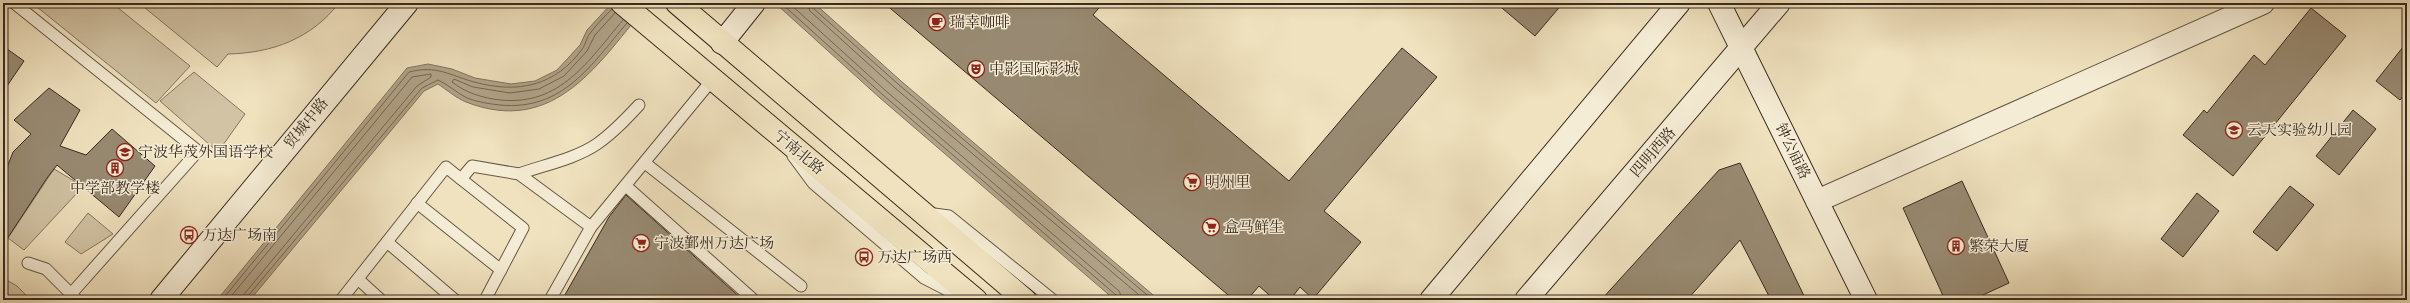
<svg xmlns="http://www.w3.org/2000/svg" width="2410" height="303" font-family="'EB Garamond','Noto Serif SC',serif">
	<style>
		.green { fill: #d1c3a4; stroke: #847661 }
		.water { fill: #b1a388; stroke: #81735e }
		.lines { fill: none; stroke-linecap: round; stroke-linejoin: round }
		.shore { stroke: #746653; stroke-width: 1 }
		.building { fill: #988a72; stroke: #382a1e }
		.lane-casing { stroke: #665846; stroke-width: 13 }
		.street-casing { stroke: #665846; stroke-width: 24 }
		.secondary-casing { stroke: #382a1e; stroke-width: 24 }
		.primary-casing { stroke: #382a1e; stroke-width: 24 }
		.lane { stroke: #f5ecd5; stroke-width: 11 }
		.street { stroke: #f5ecd5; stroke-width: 22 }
		.secondary { stroke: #f5ecd5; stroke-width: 22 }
		.primary { stroke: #f0e2bf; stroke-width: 22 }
		.labels { text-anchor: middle; stroke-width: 3; stroke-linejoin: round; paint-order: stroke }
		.poi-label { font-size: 15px; fill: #382a1e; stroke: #f5ecd5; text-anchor: start }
		.street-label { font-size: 15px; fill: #382a1e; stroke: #f5ecd5 }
	</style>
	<rect width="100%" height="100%" fill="#f0e2bf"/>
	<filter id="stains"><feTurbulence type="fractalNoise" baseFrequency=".005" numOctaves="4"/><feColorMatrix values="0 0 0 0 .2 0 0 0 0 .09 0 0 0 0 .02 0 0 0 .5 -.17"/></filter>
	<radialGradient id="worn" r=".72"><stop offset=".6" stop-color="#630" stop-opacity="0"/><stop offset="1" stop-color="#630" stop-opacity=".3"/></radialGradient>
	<g class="green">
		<path d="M 32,3 L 112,3 L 190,66 L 156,103 Z"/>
		<path d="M 139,3 L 339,3 C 311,39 272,53 228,54 L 217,67 Z"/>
		<path d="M 194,72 L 245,114 L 218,152 L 160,101 Z"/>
		<path d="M 54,169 L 76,182 L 78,192 L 24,250 L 8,238 Z"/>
		<path d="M 88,213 L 113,234 L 81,254 L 65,242 Z"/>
		<path d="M 3,278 L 17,286 L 31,300 L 3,300 Z"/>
	</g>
	<g class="water">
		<path d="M 612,3 L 649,3 C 600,61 556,137 466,102 C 456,98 447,90 438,84 L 424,91 L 250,300 L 217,300 L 407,68 L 428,64 L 452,69 L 475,78 L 511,84 L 535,81 L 557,70 L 580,45 L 587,30 Z"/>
		<path d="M 775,3 L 814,3 L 901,81 L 1159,300 L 1115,300 L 880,98 Z"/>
	</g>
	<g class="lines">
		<g class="shore">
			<path d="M 781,3 L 883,95 L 1116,295 L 1117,300"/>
			<path d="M 789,3 L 886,91 L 1119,291 L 1123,300"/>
			<path d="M 807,3 L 810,11 L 895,88 L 1145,300"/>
			<path d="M 812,3 L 813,8 L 898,84 L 1153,300"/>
			<path d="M 615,13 L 595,35 L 587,51 L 564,76 L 539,89 L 510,93 L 473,87 L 454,79 L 452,82 C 466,93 483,98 500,100 C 561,106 588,61 623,20"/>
			<path d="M 222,300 L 409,72 C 437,65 449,75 474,82 C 518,94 556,86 583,48 C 586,43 587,36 591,32 C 597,24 605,16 612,9"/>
			<path d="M 228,300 L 412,77 L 431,74 L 431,77 L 417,86 L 245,293 L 242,300"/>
			<path d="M 247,300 L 248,296 L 422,88 L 438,80 C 449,85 457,93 467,98 C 477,102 490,104 500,105 C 563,111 591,65 627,23"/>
		</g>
	</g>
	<g class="building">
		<path d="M 884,3 L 1103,3 L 1093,15 L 1289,181 L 1402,48 L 1437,77 L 1324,211 L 1361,242 L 1313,299 L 1300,287 L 1290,300 L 1275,300 L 1259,286 L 1247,300 L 1234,300 Z"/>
		<path d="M 1496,3 L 1563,3 L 1535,36 Z"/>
		<path d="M 2311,8 L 2346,36 L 2233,176 L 2183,135 L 2204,110 L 2207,113 L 2254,55 L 2265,65 Z"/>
		<path d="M 2407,42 L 2407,91 L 2400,100 L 2376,81 Z"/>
		<path d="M 3,46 L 24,61 L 3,92 Z"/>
		<path d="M 49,88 L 80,110 L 60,146 L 86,155 L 112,129 L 155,166 L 119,217 L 57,165 L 47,178 L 3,245 L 3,178 L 13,152 L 31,134 L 14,120 Z"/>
		<path d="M 2353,110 L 2376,129 L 2339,175 L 2316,156 Z"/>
		<path d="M 1740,163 L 1806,300 L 1771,300 L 1740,240 L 1687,300 L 1601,300 L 1719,170 Z"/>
		<path d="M 1962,181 L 2009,283 L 1972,300 L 1945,300 L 1903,208 Z"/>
		<path d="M 2290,186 L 2314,205 L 2277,251 L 2253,232 Z"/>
		<path d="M 2197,193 L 2219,211 L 2183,257 L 2161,239 Z"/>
		<path d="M 626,195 L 743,300 L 562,300 L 609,217 Z"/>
	</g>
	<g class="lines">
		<g class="lane-casing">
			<g id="lane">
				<path d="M 14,3 L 198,151 L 71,294 L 77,300"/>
				<path d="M 793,156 L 813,183 L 924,278 L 959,296"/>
				<path d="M 645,163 L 801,286"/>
				<path d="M 519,174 C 544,165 575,159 597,144 C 613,133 626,119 639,105"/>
				<path d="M 626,186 L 754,300"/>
				<path d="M 417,203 L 501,270"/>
				<path d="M 927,213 L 949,216 L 1053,300"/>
				<path d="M 591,227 L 712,80"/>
				<path d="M 387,242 L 455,300"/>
				<path d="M 28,263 L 46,269 L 71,294 L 67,300"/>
				<path d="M 358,279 L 381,300"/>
				<path d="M 341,300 L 446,167 L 461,179"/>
				<path d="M 485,300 L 523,228 L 461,179 L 472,166 L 519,174 L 591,227 L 550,300"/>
			</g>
		</g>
		<g class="street-casing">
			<path id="street" d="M 1817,201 L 2263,3"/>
		</g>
		<g class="secondary-casing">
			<g id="secondary">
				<path d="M 1719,3 L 1866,300"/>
				<path d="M 722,43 L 754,3"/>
				<path d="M 161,300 L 407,3"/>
				<path d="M 1431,300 L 1679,3"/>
				<path d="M 1526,300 L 1779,3"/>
			</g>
		</g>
		<g class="primary-casing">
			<g id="primary">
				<path d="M 622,3 L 976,300"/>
				<path d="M 677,3 L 1025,300"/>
			</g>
		</g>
		<use href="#lane" class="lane"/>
		<use href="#street" class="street"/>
		<use href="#secondary" class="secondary"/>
		<use href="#primary" class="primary"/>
	</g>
	<defs>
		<g id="cafe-ring" transform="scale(0.9)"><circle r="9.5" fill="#f5ecd5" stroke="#8f2418" stroke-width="1.5"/><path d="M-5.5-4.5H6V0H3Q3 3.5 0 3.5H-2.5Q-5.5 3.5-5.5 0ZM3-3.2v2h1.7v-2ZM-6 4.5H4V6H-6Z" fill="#8f2418"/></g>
		<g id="theatre-ring" transform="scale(0.9)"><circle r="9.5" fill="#f5ecd5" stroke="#8f2418" stroke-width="1.5"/><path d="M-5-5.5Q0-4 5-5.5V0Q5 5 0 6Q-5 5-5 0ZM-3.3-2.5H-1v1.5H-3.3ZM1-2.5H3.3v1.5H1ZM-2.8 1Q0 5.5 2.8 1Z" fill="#8f2418"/></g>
		<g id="school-ring" transform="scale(0.9)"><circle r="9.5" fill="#f5ecd5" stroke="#8f2418" stroke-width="1.5"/><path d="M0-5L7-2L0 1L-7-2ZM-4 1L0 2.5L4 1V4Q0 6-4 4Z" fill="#8f2418"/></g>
		<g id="building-ring" transform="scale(0.9)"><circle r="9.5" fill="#f5ecd5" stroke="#8f2418" stroke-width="1.5"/><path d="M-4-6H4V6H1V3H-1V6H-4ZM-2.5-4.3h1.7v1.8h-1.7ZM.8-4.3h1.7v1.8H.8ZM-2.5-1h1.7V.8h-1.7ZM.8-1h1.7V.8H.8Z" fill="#8f2418"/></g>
		<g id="supermarket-ring" transform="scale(0.9)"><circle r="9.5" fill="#f5ecd5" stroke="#8f2418" stroke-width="1.5"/><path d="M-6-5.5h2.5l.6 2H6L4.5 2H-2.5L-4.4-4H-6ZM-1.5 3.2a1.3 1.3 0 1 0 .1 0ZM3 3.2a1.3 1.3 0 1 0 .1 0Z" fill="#8f2418"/></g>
		<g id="bus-ring" transform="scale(0.9)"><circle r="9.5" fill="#f5ecd5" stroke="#8f2418" stroke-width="1.5"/><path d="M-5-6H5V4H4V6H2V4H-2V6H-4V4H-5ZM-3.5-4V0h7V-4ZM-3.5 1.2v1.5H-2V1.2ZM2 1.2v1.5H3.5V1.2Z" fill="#8f2418"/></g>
	</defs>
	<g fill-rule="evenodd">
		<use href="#cafe-ring" x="937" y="22"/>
		<use href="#theatre-ring" x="976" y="69"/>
		<use href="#school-ring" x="2234" y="130"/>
		<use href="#school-ring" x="125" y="152"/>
		<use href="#building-ring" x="115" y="168"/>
		<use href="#supermarket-ring" x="1192" y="182"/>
		<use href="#supermarket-ring" x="1211" y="227"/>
		<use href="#bus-ring" x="189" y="235"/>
		<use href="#supermarket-ring" x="641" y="243"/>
		<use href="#building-ring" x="1956" y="246"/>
		<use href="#bus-ring" x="864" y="257"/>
	</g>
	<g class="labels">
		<g class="poi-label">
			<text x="950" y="27">瑞幸咖啡</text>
			<text x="989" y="74">中影国际影城</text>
			<text x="2247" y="135">云天实验幼儿园</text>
			<text x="138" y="157">宁波华茂外国语学校</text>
			<text x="1205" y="187">明州里</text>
			<text x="115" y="193" text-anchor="middle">中学部教学楼</text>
			<text x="1224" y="232">盒马鲜生</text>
			<text x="202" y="240">万达广场南</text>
			<text x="654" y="248">宁波鄞州万达广场</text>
			<text x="1969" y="251">繁荣大厦</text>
			<text x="877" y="262">万达广场西</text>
		</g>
		<g class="street-label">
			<text transform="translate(306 123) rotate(-51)" y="5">贸城中路</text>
			<text transform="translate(1793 151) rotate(64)" y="5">钟公庙路</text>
			<text transform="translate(799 152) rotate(40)" y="5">宁南北路</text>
			<text transform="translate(1653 152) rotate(-49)" y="5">四明西路</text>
		</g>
	</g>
	<rect width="2410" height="303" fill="none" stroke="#f0e2bf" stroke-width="16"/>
	<rect x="4" y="4" width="2402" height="295" fill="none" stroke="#382a1e" stroke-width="2"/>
	<rect x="8" y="8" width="2394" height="287" fill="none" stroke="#382a1e"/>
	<rect width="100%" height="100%" filter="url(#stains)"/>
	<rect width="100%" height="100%" fill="url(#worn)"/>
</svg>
